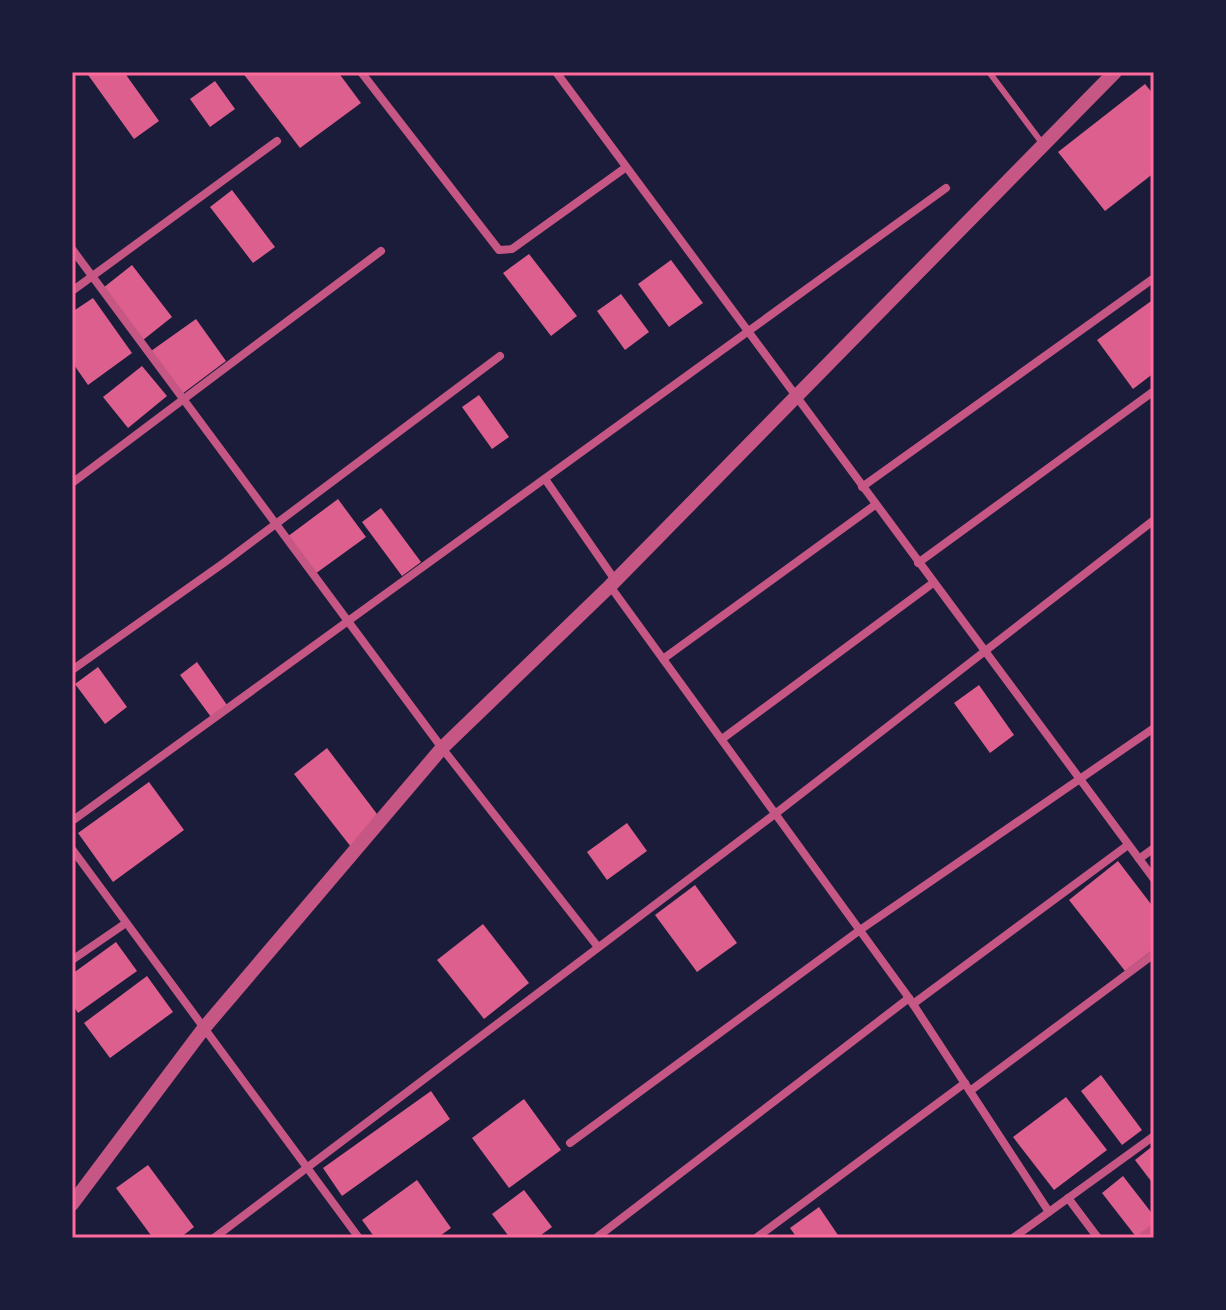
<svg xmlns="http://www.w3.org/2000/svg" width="1226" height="1310" font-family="'Fira Sans',sans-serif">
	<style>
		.building { fill: #dd5f8e }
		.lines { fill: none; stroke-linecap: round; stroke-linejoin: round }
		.service { stroke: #c65784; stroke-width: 6 }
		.minor { stroke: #c65784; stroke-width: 8 }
		.tertiary { stroke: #c65784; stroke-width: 14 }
		.neatline { fill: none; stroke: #ff6b9d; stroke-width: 3 }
	</style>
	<rect width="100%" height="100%" fill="#1b1b3a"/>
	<g class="building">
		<path d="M 86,72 L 124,72 L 159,121 L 134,139 Z"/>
		<path d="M 242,72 L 338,72 L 361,103 L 300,148 Z"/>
		<path d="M 215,81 L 235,109 L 210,127 L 190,99 Z"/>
		<path d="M 1145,84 L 1154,95 L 1154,173 L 1105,211 L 1058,152 Z"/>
		<path d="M 232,190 L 275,247 L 253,263 L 210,207 Z"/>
		<path d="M 529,254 L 577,316 L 551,336 L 503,273 Z"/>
		<path d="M 671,260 L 703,303 L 669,327 L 638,284 Z"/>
		<path d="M 132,265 L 172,317 L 143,340 L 103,288 Z"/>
		<path d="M 621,294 L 649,332 L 625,350 L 597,311 Z"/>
		<path d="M 93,298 L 132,353 L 88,385 L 72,362 L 72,312 Z"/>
		<path d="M 1154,299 L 1154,373 L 1133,389 L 1097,340 Z"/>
		<path d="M 196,319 L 226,361 L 182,394 L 151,351 Z"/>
		<path d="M 142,366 L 167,396 L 128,428 L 103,397 Z"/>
		<path d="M 479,395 L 509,437 L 492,449 L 462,407 Z"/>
		<path d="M 338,499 L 366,537 L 315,574 L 287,537 Z"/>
		<path d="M 381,508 L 421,562 L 402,576 L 362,522 Z"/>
		<path d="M 197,662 L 227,705 L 211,717 L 180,675 Z"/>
		<path d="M 98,667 L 127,707 L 105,724 L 75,684 Z"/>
		<path d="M 979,685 L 1014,735 L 990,753 L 954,703 Z"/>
		<path d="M 327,748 L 377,814 L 351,847 L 294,774 Z"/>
		<path d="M 149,782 L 184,830 L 113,882 L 78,833 Z"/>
		<path d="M 627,823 L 647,851 L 607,880 L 587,852 Z"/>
		<path d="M 1118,861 L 1154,908 L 1154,949 L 1125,971 L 1069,900 Z"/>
		<path d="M 695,885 L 737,943 L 697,972 L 655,915 Z"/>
		<path d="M 483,924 L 529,983 L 484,1019 L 437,960 Z"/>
		<path d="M 116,942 L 137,971 L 78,1013 L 72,1004 L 72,974 Z"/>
		<path d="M 147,976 L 173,1012 L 110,1058 L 84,1023 Z"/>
		<path d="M 1101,1075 L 1142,1130 L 1122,1145 L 1081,1091 Z"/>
		<path d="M 431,1091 L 450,1119 L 342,1196 L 323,1168 Z"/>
		<path d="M 1066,1097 L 1107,1150 L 1054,1190 L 1013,1137 Z"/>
		<path d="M 524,1099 L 561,1150 L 509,1188 L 472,1138 Z"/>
		<path d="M 1154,1145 L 1154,1185 L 1135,1160 Z"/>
		<path d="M 148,1165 L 194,1227 L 180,1238 L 153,1238 L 116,1188 Z"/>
		<path d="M 1123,1176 L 1154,1216 L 1154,1226 L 1137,1238 L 1102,1193 Z"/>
		<path d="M 417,1180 L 451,1228 L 437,1238 L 375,1238 L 362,1220 Z"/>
		<path d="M 524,1190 L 552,1227 L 537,1238 L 510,1238 L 492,1214 Z"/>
		<path d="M 819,1207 L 840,1238 L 797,1238 L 790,1228 Z"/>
	</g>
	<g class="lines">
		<path class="service" d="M 989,72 L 1042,143"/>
		<g class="minor">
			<path d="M 361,72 L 499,250 L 512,249 L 625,168"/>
			<path d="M 556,72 L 1154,879"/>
			<path d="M 72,249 L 442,748 L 598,947"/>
			<path d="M 72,291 L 277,141"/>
			<path d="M 545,479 L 615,580"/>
			<path d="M 72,483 L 381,251"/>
			<path d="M 862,487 L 1154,278"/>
			<path d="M 918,563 L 1154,391"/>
			<path d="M 610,586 L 909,998 L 1049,1212"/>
			<path d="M 663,659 L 875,505"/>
			<path d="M 72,670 L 225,562 L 500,356"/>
			<path d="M 722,739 L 933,583"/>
			<path d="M 72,821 L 946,188"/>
			<path d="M 72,849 L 359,1238"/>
			<path d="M 1139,859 L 1154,848"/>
			<path d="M 72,960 L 126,923"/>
			<path d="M 913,1004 L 1128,845"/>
			<path d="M 970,1091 L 1154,954"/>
			<path d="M 570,1143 L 860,930 L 1154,728"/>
			<path d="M 1068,1198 L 1098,1238"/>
			<path d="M 214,1238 L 775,814 L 1154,520"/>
			<path d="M 596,1238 L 909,998"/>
			<path d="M 756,1238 L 965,1083"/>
			<path d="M 1013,1238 L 1154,1136"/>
			<path d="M 1140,1238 L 1154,1228"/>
		</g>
		<path class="tertiary" d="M 72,1204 L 204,1028 L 442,748 L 610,586 L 1115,72"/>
	</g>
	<rect width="1226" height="1310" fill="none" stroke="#1b1b3a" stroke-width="148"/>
	<rect x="74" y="74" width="1078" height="1162" class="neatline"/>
</svg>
